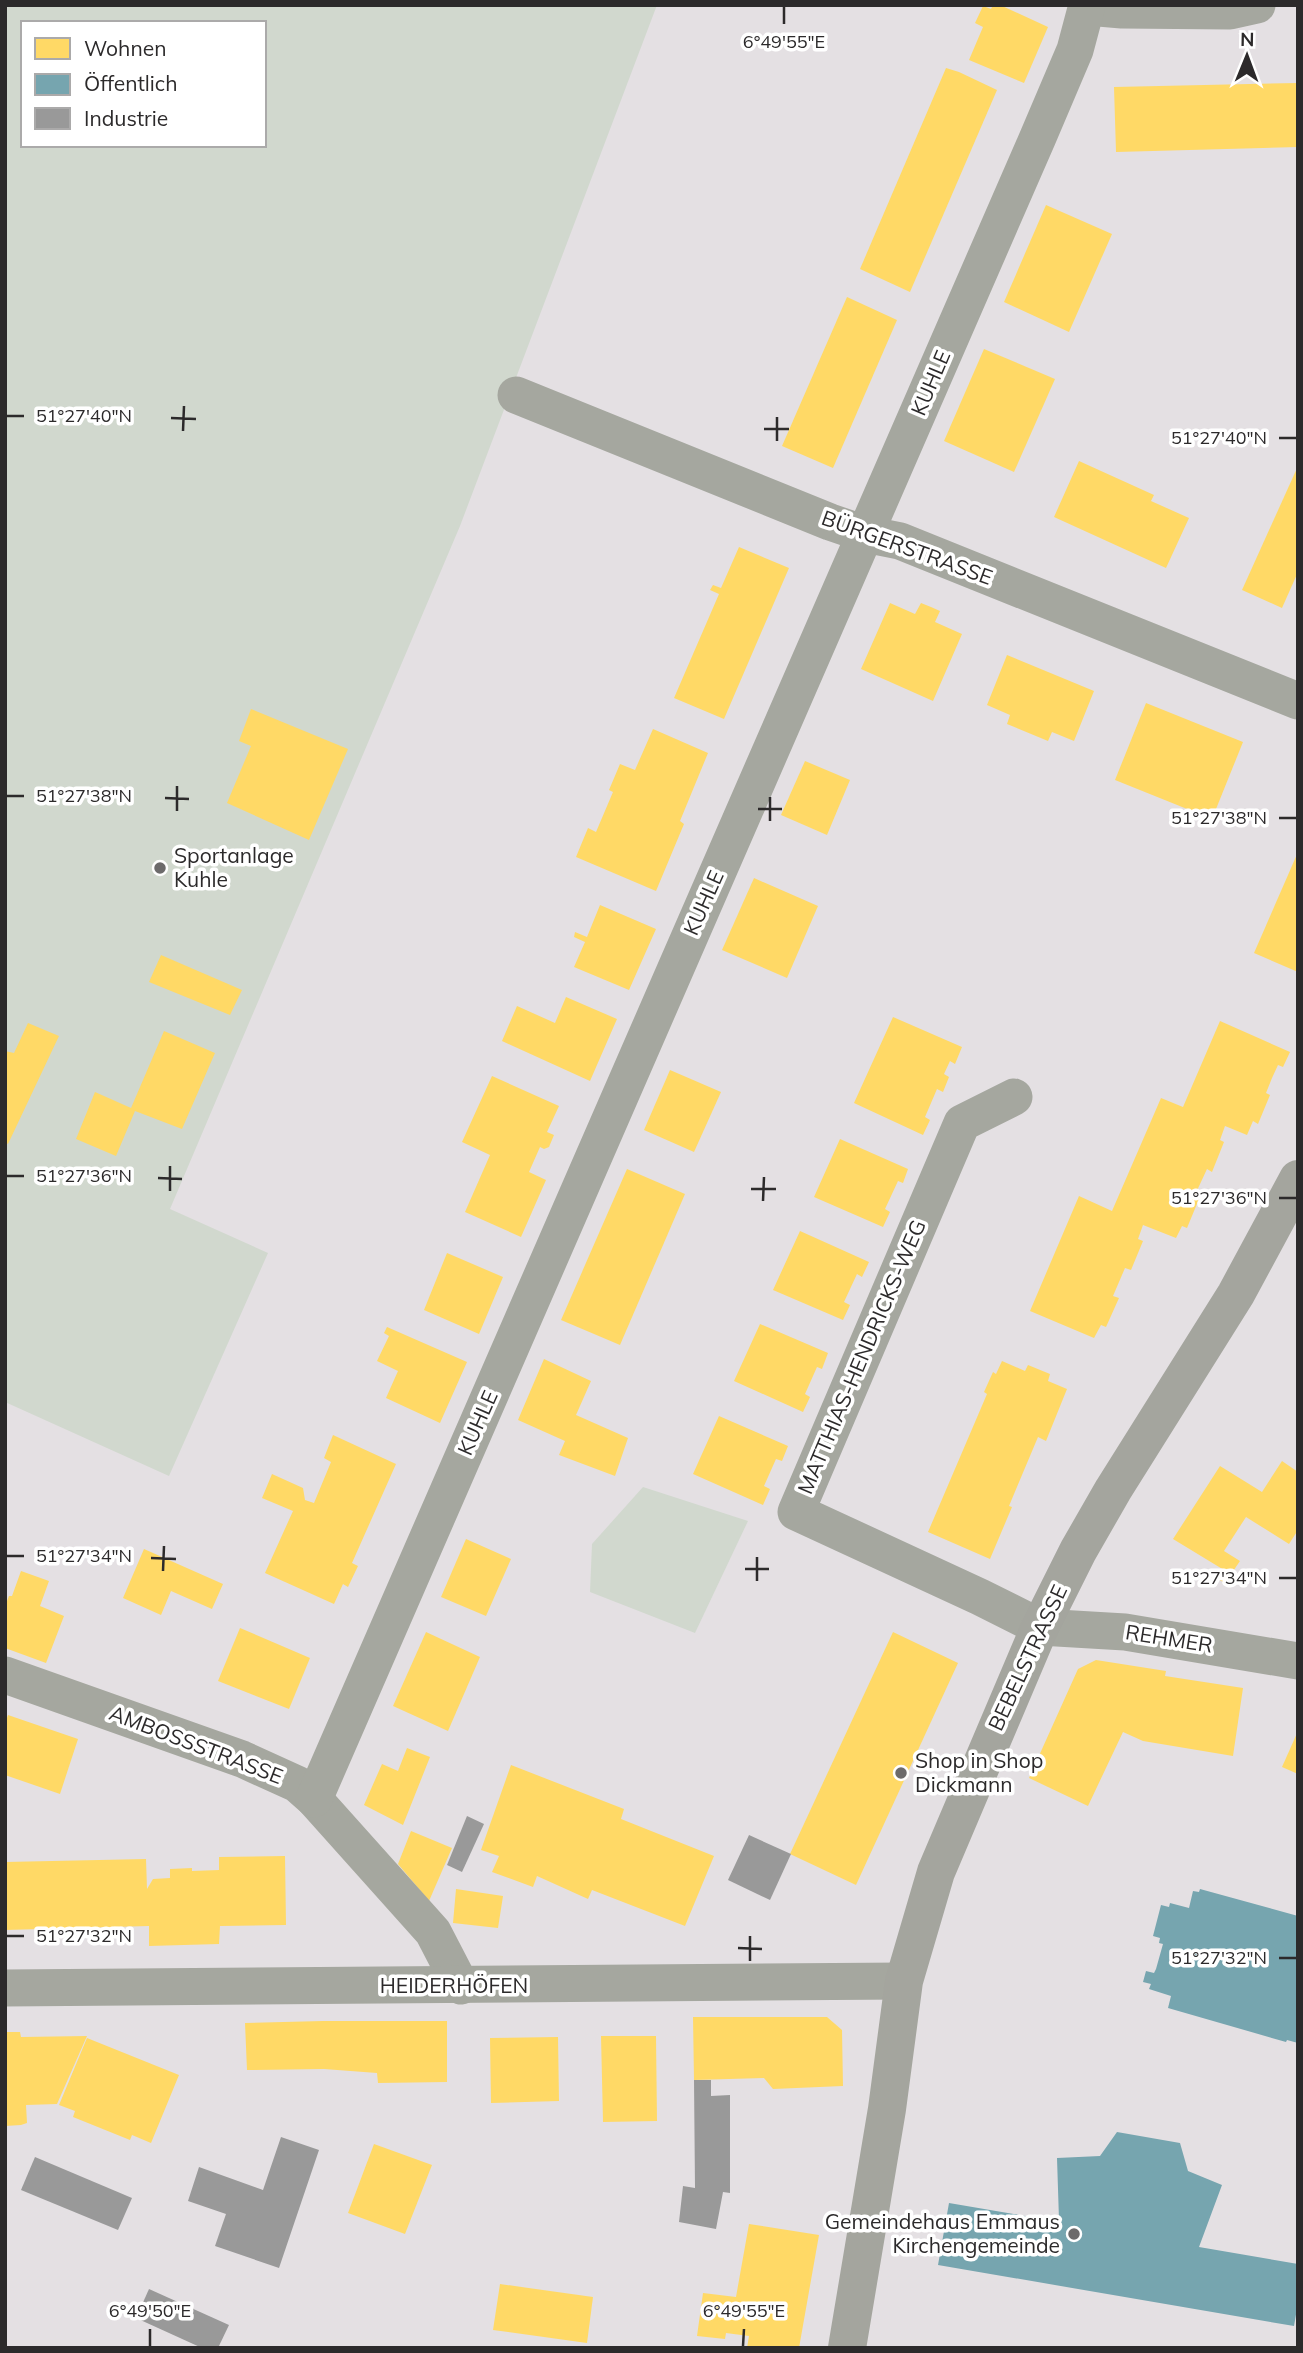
<svg xmlns="http://www.w3.org/2000/svg" width="1303" height="2353" font-family="Mulish,sans-serif">
	<style>
		.green { fill: #d1d8ce; fill-rule: evenodd }
		.homes { fill: #ffd966 }
		.public { fill: #76a5af }
		.industry { fill: #999 }
		.lines { fill: none; stroke-linecap: round; stroke-linejoin: round }
		.street { stroke: #a5a79f; stroke-width: 37 }
		.secondary { stroke: #a4a59e; stroke-width: 38 }
		.ticks { fill: none; stroke: #2c2a2b; stroke-width: 2.5 }
		.poi-dot { fill: #6c6a6b; stroke: #fff; stroke-width: 2.5 }
		.labels { text-anchor: middle; stroke-width: 7; stroke-linejoin: round; paint-order: stroke }
		.street-label { font-size: 21px; fill: #2c2a2b; stroke: #fff }
		.poi-label { font-size: 21px; fill: #2c2a2b; stroke: #fff; text-anchor: start }
		.ticks-label { font-size: 18px; text-anchor: middle; fill: #2c2a2b; stroke: #fff; stroke-width: 7; stroke-linejoin: round; paint-order: stroke }
	</style>
	<rect width="100%" height="100%" fill="#e4e0e3"/>
	<g class="green">
		<path d="M 5,5 L 657,5 L 460,526 L 170,1209 L 268,1253 L 169,1476 L 5,1402 ZM 23,23 L 264,23 L 264,145 L 23,145 Z"/>
		<path d="M 643,1487 L 748,1521 L 695,1633 L 590,1592 L 592,1544 Z"/>
	</g>
	<g class="homes">
		<path d="M 993,5 L 1000,5 L 1048,27 L 1024,83 L 969,60 L 983,27 L 975,23 L 983,6 L 991,9 Z"/>
		<path d="M 946,68 L 959,72 L 997,90 L 910,292 L 860,269 Z"/>
		<path d="M 1298,83 L 1298,147 L 1116,152 L 1114,87 Z"/>
		<path d="M 1046,205 L 1112,234 L 1069,332 L 1004,302 Z"/>
		<path d="M 847,297 L 897,320 L 833,468 L 782,446 Z"/>
		<path d="M 984,349 L 1055,379 L 1014,472 L 944,441 Z"/>
		<path d="M 1079,461 L 1154,495 L 1151,501 L 1189,518 L 1166,568 L 1054,517 Z"/>
		<path d="M 1298,466 L 1298,572 L 1282,608 L 1242,590 Z"/>
		<path d="M 739,547 L 789,568 L 724,719 L 674,698 L 719,594 L 710,590 L 713,585 L 721,588 Z"/>
		<path d="M 890,603 L 915,614 L 921,603 L 931,607 L 940,611 L 935,622 L 962,634 L 933,701 L 861,669 Z"/>
		<path d="M 1007,655 L 1094,691 L 1074,741 L 1052,732 L 1048,741 L 1007,724 L 1010,715 L 987,705 Z"/>
		<path d="M 1146,703 L 1243,742 L 1212,819 L 1115,780 Z"/>
		<path d="M 251,709 L 348,749 L 309,840 L 227,803 L 251,746 L 239,741 Z"/>
		<path d="M 653,729 L 708,753 L 680,821 L 684,824 L 656,891 L 576,857 L 588,828 L 596,832 L 613,792 L 609,790 L 620,764 L 635,770 Z"/>
		<path d="M 805,761 L 850,780 L 827,835 L 781,815 Z"/>
		<path d="M 1298,852 L 1298,972 L 1254,953 Z"/>
		<path d="M 754,878 L 818,906 L 787,978 L 722,950 Z"/>
		<path d="M 600,905 L 656,929 L 629,990 L 574,967 L 585,942 L 574,937 L 575,932 L 587,937 Z"/>
		<path d="M 161,955 L 242,990 L 230,1015 L 149,982 Z"/>
		<path d="M 566,997 L 617,1019 L 590,1081 L 502,1041 L 517,1006 L 555,1023 Z"/>
		<path d="M 893,1017 L 962,1047 L 955,1064 L 950,1061 L 944,1074 L 949,1077 L 943,1092 L 937,1089 L 925,1117 L 930,1120 L 923,1135 L 854,1103 Z"/>
		<path d="M 1220,1021 L 1290,1052 L 1283,1067 L 1278,1065 L 1272,1078 L 1266,1093 L 1270,1095 L 1258,1124 L 1253,1121 L 1247,1135 L 1225,1126 L 1220,1140 L 1224,1142 L 1212,1172 L 1207,1169 L 1194,1197 L 1199,1199 L 1187,1228 L 1182,1226 L 1176,1238 L 1143,1225 L 1138,1239 L 1143,1241 L 1131,1270 L 1125,1268 L 1113,1296 L 1119,1298 L 1106,1327 L 1101,1325 L 1094,1338 L 1030,1311 L 1079,1196 L 1112,1211 L 1161,1098 L 1183,1107 Z"/>
		<path d="M 28,1023 L 59,1036 L 8,1144 L 5,1142 L 5,1051 L 14,1053 Z"/>
		<path d="M 164,1031 L 215,1053 L 182,1129 L 135,1111 L 116,1156 L 76,1139 L 95,1092 L 131,1108 Z"/>
		<path d="M 670,1070 L 721,1092 L 694,1152 L 644,1130 Z"/>
		<path d="M 492,1076 L 559,1106 L 547,1132 L 554,1135 L 549,1147 L 544,1149 L 540,1147 L 529,1172 L 546,1180 L 521,1237 L 465,1212 L 490,1155 L 462,1142 Z"/>
		<path d="M 840,1139 L 908,1169 L 903,1183 L 898,1181 L 885,1209 L 890,1212 L 883,1227 L 814,1197 Z"/>
		<path d="M 627,1169 L 685,1194 L 620,1345 L 561,1320 Z"/>
		<path d="M 800,1231 L 869,1262 L 862,1277 L 857,1274 L 844,1302 L 850,1305 L 843,1320 L 773,1290 Z"/>
		<path d="M 447,1253 L 503,1277 L 479,1334 L 424,1310 Z"/>
		<path d="M 760,1324 L 828,1353 L 822,1369 L 817,1367 L 805,1394 L 810,1397 L 803,1412 L 734,1381 Z"/>
		<path d="M 387,1327 L 467,1362 L 440,1423 L 386,1398 L 398,1371 L 377,1361 L 389,1336 L 384,1333 Z"/>
		<path d="M 544,1359 L 591,1381 L 576,1415 L 628,1438 L 615,1476 L 559,1455 L 565,1441 L 518,1420 Z"/>
		<path d="M 1002,1361 L 1025,1371 L 1028,1365 L 1050,1374 L 1048,1381 L 1067,1389 L 1046,1441 L 1038,1437 L 1009,1506 L 1012,1507 L 990,1559 L 928,1532 L 987,1394 L 984,1392 L 993,1372 L 996,1374 Z"/>
		<path d="M 719,1416 L 788,1446 L 782,1461 L 776,1459 L 764,1486 L 770,1489 L 763,1505 L 693,1474 Z"/>
		<path d="M 333,1435 L 396,1464 L 352,1563 L 358,1566 L 348,1587 L 343,1584 L 334,1604 L 265,1573 L 293,1511 L 262,1498 L 272,1474 L 303,1488 L 305,1500 L 314,1503 L 331,1462 L 324,1458 Z"/>
		<path d="M 1282,1461 L 1298,1472 L 1298,1530 L 1289,1544 L 1246,1517 L 1224,1551 L 1240,1561 L 1225,1583 L 1218,1579 L 1224,1570 L 1173,1539 L 1220,1466 L 1262,1492 Z"/>
		<path d="M 466,1539 L 511,1559 L 486,1616 L 441,1597 Z"/>
		<path d="M 144,1549 L 223,1584 L 212,1609 L 171,1591 L 161,1615 L 123,1598 Z"/>
		<path d="M 21,1571 L 49,1581 L 40,1606 L 64,1616 L 46,1663 L 5,1648 L 5,1606 L 9,1596 L 12,1596 Z"/>
		<path d="M 240,1628 L 310,1658 L 289,1709 L 218,1681 Z"/>
		<path d="M 426,1632 L 480,1657 L 448,1731 L 393,1706 Z"/>
		<path d="M 893,1632 L 958,1663 L 856,1885 L 790,1854 Z"/>
		<path d="M 1096,1660 L 1166,1671 L 1165,1676 L 1243,1688 L 1233,1756 L 1143,1741 L 1123,1732 L 1088,1806 L 1029,1778 L 1078,1669 Z"/>
		<path d="M 8,1715 L 78,1739 L 60,1794 L 5,1775 L 5,1724 Z"/>
		<path d="M 1298,1731 L 1298,1774 L 1282,1767 Z"/>
		<path d="M 407,1748 L 430,1757 L 403,1825 L 364,1805 L 382,1764 L 398,1771 Z"/>
		<path d="M 511,1765 L 624,1809 L 621,1819 L 714,1856 L 685,1926 L 592,1890 L 588,1899 L 537,1876 L 533,1887 L 492,1872 L 499,1856 L 481,1850 Z"/>
		<path d="M 411,1831 L 452,1848 L 429,1901 L 398,1864 Z"/>
		<path d="M 285,1856 L 286,1925 L 220,1926 L 219,1944 L 149,1946 L 149,1926 L 5,1930 L 5,1862 L 146,1859 L 147,1889 L 153,1879 L 170,1878 L 170,1869 L 192,1868 L 192,1871 L 219,1870 L 219,1857 Z"/>
		<path d="M 456,1889 L 503,1896 L 498,1928 L 453,1923 Z"/>
		<path d="M 693,2017 L 827,2017 L 842,2030 L 843,2086 L 773,2089 L 764,2078 L 694,2080 Z"/>
		<path d="M 323,2021 L 447,2021 L 447,2082 L 378,2083 L 377,2073 L 324,2069 L 247,2070 L 245,2023 Z"/>
		<path d="M 5,2032 L 20,2032 L 21,2037 L 87,2036 L 57,2104 L 26,2105 L 27,2123 L 21,2125 L 5,2126 Z"/>
		<path d="M 601,2036 L 656,2036 L 657,2121 L 603,2122 Z"/>
		<path d="M 558,2037 L 559,2101 L 491,2103 L 490,2038 Z"/>
		<path d="M 87,2038 L 179,2075 L 151,2143 L 132,2135 L 130,2140 L 73,2117 L 75,2111 L 59,2105 Z"/>
		<path d="M 374,2144 L 432,2165 L 405,2234 L 348,2213 Z"/>
		<path d="M 749,2224 L 819,2235 L 799,2348 L 747,2348 L 749,2336 L 726,2333 L 725,2339 L 697,2336 L 703,2293 L 736,2297 Z"/>
		<path d="M 500,2284 L 593,2297 L 587,2343 L 493,2330 Z"/>
	</g>
	<g class="public">
		<path d="M 1200,1889 L 1298,1916 L 1298,2043 L 1287,2040 L 1286,2042 L 1168,2008 L 1171,1996 L 1149,1989 L 1151,1984 L 1143,1982 L 1146,1971 L 1154,1973 L 1156,1969 L 1163,1944 L 1159,1943 L 1160,1938 L 1153,1936 L 1161,1905 L 1169,1907 L 1170,1903 L 1189,1908 L 1193,1891 L 1199,1892 Z"/>
		<path d="M 1117,2132 L 1180,2143 L 1188,2171 L 1222,2185 L 1199,2247 L 1298,2264 L 1298,2303 L 1294,2326 L 938,2265 L 949,2203 L 1055,2221 L 1059,2220 L 1057,2158 L 1100,2156 Z"/>
	</g>
	<g class="industry">
		<path d="M 467,1816 L 484,1824 L 462,1872 L 447,1865 Z"/>
		<path d="M 749,1835 L 791,1854 L 770,1900 L 728,1880 Z"/>
		<path d="M 694,2080 L 711,2080 L 711,2096 L 730,2095 L 730,2193 L 723,2192 L 716,2229 L 679,2222 L 683,2186 L 695,2188 Z"/>
		<path d="M 281,2137 L 319,2150 L 279,2268 L 215,2246 L 226,2214 L 188,2201 L 199,2167 L 263,2190 Z"/>
		<path d="M 35,2157 L 132,2198 L 118,2230 L 21,2190 Z"/>
		<path d="M 149,2289 L 229,2325 L 218,2348 L 202,2348 L 136,2318 Z"/>
	</g>
	<g class="lines">
		<g class="street">
			<path d="M 1087,7 L 1122,10 L 1230,11 L 1257,5"/>
			<path d="M 516,395 L 830,522 L 865,534 L 900,541 L 1298,701"/>
			<path d="M 1014,1097 L 962,1123 L 796,1512 L 980,1597 L 1040,1627 L 1125,1632 L 1298,1661"/>
			<path d="M 5,1675 L 242,1759 L 297,1784 L 314,1799 L 433,1932 L 461,1986"/>
			<path d="M 314,1799 L 1038,137 L 1075,50 L 1087,5"/>
			<path d="M 5,1988 L 904,1981"/>
		</g>
		<path class="secondary" d="M 847,2348 L 887,2109 L 904,1981 L 936,1872 L 1040,1627 L 1078,1551 L 1113,1490 L 1236,1294 L 1298,1179"/>
	</g>
	<path class="ticks" d="M 784,24 L 784,7M 7,416 L 24,416M 171,418 L 196,419M 764,429 L 789,429M 183,431 L 184,406M 1279,438 L 1296,438M 777,441 L 777,417M 7,796 L 24,796M 165,798 L 189,799M 758,809 L 782,809M 177,811 L 177,786M 1279,818 L 1296,818M 770,821 L 770,797M 7,1176 L 24,1176M 158,1178 L 182,1179M 751,1189 L 776,1189M 170,1191 L 170,1166M 1279,1198 L 1296,1198M 763,1201 L 764,1177M 7,1556 L 24,1556M 151,1558 L 176,1559M 745,1569 L 769,1569M 163,1571 L 164,1546M 1279,1578 L 1296,1578M 757,1581 L 757,1557M 7,1936 L 24,1936M 738,1948 L 762,1949M 1279,1958 L 1296,1958M 750,1961 L 750,1936M 150,2346 L 150,2329M 743,2346 L 744,2329"/>
	<g class="poi-dot">
		<circle cx="160" cy="868" r="7"/>
		<circle cx="901" cy="1773" r="7"/>
		<circle cx="1074" cy="2234" r="7"/>
	</g>
	<g class="labels">
		<g class="street-label">
			<text transform="translate(931 383) rotate(-67)" y="7">KUHLE</text>
			<text transform="translate(907 548) rotate(20)" y="7">BÜRGERSTRASSE</text>
			<text transform="translate(704 903) rotate(-66)" y="7">KUHLE</text>
			<text transform="translate(862 1357) rotate(-67)" y="7">MATTHIAS-HENDRICKS-WEG</text>
			<text transform="translate(478 1423) rotate(-66)" y="7">KUHLE</text>
			<text transform="translate(1169 1639) rotate(9)" y="7">REHMER</text>
			<text transform="translate(1028 1658) rotate(-65)" y="7">BEBELSTRASSE</text>
			<text transform="translate(196 1745) rotate(21)" y="7">AMBOSSSTRASSE</text>
			<text x="454" y="1993">HEIDERHÖFEN</text>
		</g>
		<g class="poi-label">
			<text x="174" y="863">Sportanlage<tspan x="174" dy="24">Kuhle</tspan></text>
			<text x="915" y="1768">Shop in Shop<tspan x="915" dy="24">Dickmann</tspan></text>
			<text x="1060" y="2229" text-anchor="end">Gemeindehaus Emmaus<tspan x="1060" dy="24">Kirchengemeinde</tspan></text>
		</g>
	</g>
	<g class="ticks-label">
		<text x="784" y="48">6°49'55"E</text>
		<text x="84" y="422">51°27'40"N</text>
		<text x="1219" y="444">51°27'40"N</text>
		<text x="84" y="802">51°27'38"N</text>
		<text x="1219" y="824">51°27'38"N</text>
		<text x="84" y="1182">51°27'36"N</text>
		<text x="1219" y="1204">51°27'36"N</text>
		<text x="84" y="1562">51°27'34"N</text>
		<text x="1219" y="1584">51°27'34"N</text>
		<text x="84" y="1942">51°27'32"N</text>
		<text x="1219" y="1964">51°27'32"N</text>
		<text x="150" y="2317">6°49'50"E</text>
		<text x="744" y="2317">6°49'55"E</text>
	</g>
	<rect width="1303" height="2353" fill="none" stroke="#2c2a2b" stroke-width="14"/>
	<rect x="21" y="21" width="245" height="126" fill="#ffffff" stroke="#abaaaa" stroke-width="2"/>
	<rect x="35" y="38" width="35" height="21" fill="#ffd966" stroke="#abaaaa" stroke-width="2"/>
	<text x="84" y="56" font-size="21" fill="#2c2a2b">Wohnen</text>
	<rect x="35" y="74" width="35" height="21" fill="#76a5af" stroke="#abaaaa" stroke-width="2"/>
	<text x="84" y="91" font-size="21" fill="#2c2a2b">Öffentlich</text>
	<rect x="35" y="108" width="35" height="21" fill="#999999" stroke="#abaaaa" stroke-width="2"/>
	<text x="84" y="126" font-size="21" fill="#2c2a2b">Industrie</text>
	<g transform="translate(1247 56) rotate(1)" stroke="#ffffff" stroke-width="5" paint-order="stroke">
	<path d="M0-5L12 26L0 18L-12 26Z" fill="#2c2a2b"/>
	<text y="-10" font-size="19" font-weight="bold" text-anchor="middle" fill="#2c2a2b">N</text>
	</g>
</svg>
